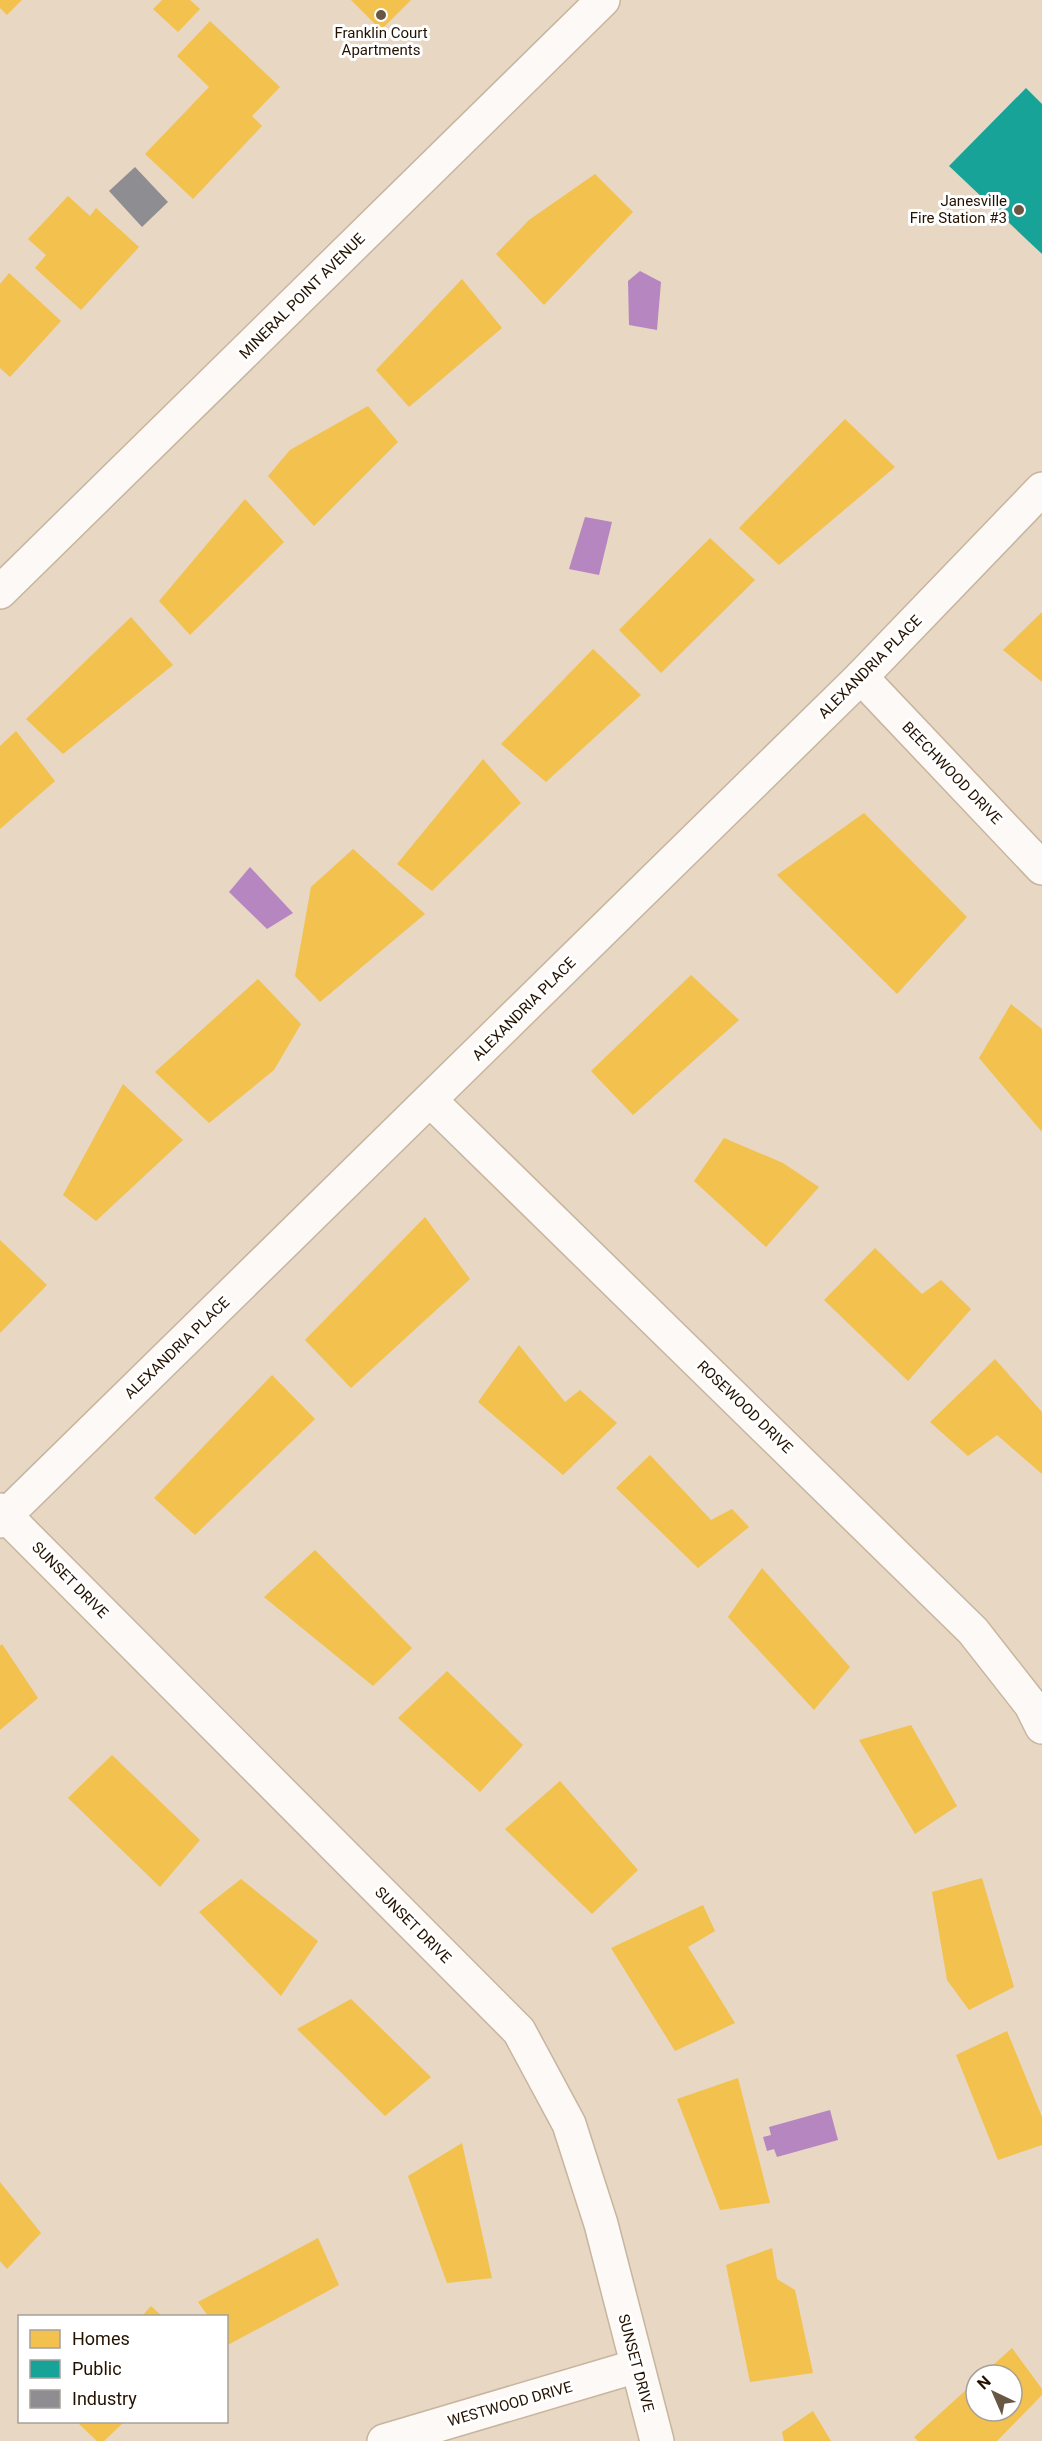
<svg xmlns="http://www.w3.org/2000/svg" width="1042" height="2441" font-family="Roboto,sans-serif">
<rect width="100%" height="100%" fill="#e8d7c2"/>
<g fill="#b586c0">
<path d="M640,271L661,282L657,330L629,325L628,281Z"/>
<path d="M585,517L612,522L599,575L569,569Z"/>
<path d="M250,867L293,913L267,929L229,892Z"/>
<path d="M830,2110L838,2140L777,2157L774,2149L767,2151L763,2137L771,2135L769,2127Z"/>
</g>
<g fill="#f2c14e">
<path d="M0,0H22L7,15L0,8Z"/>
<path d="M162,0H190L200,9L178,32L153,9Z"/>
<path d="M351,0H411L381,30Z"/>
<path d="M210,21L280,87L252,116L262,126L193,199L145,154L209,87L177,56Z"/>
<path d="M595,174L633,212L544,305L496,254L529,220Z"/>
<path d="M68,196L90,216L96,208L139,247L81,310L35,268L46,255L28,239Z"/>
<path d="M9,273L61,321L10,377L0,368V284Z"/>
<path d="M462,279L502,328L409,407L376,370Z"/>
<path d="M368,406L398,442L314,526L268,476L290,450Z"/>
<path d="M845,419L895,467L779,565L739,528Z"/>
<path d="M245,499L284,542L190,635L159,601Z"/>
<path d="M710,538L755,580L661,673L619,630Z"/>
<path d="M1042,612V682L1003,650Z"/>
<path d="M131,617L173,665L63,754L26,719Z"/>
<path d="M593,649L641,695L546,782L501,744Z"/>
<path d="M16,731L55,781L0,829V746Z"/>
<path d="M483,759L521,803L432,891L397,864Z"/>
<path d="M864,813L967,917L897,994L777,875Z"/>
<path d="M353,849L425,914L320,1002L295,976L311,887Z"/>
<path d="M691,975L739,1020L633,1115L591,1071Z"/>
<path d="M258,979L301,1024L274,1070L209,1123L155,1072Z"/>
<path d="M1011,1004L1042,1029V1132L979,1058Z"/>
<path d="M123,1084L183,1140L96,1221L63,1195Z"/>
<path d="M724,1138L783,1163L819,1187L766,1247L694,1181Z"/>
<path d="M425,1217L470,1279L351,1388L305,1340Z"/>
<path d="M0,1240L47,1285L0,1333Z"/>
<path d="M875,1248L922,1294L941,1280L971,1309L908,1381L824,1300Z"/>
<path d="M519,1345L565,1402L580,1390L617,1423L563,1475L478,1402Z"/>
<path d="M995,1359L1042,1412V1474L997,1435L968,1456L930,1422Z"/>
<path d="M272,1375L315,1419L195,1535L154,1498Z"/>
<path d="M650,1455L711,1520L732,1509L749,1527L698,1568L616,1488Z"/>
<path d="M315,1550L412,1648L373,1686L264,1597Z"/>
<path d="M762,1568L850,1667L814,1710L728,1617Z"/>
<path d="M2,1644L38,1698L0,1730V1646Z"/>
<path d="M447,1671L523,1745L480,1792L398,1718Z"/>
<path d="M911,1725L957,1806L915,1834L859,1740Z"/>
<path d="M112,1755L200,1840L160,1887L68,1798Z"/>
<path d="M560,1781L638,1870L592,1914L505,1829Z"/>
<path d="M982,1878L1014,1987L969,2010L947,1980L932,1892Z"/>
<path d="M241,1879L318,1941L281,1996L199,1912Z"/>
<path d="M703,1905L715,1931L688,1947L735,2023L675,2051L611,1948Z"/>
<path d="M351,1999L431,2077L385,2116L297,2029Z"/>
<path d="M1007,2031L1042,2117V2145L998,2160L956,2055Z"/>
<path d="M738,2078L770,2203L720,2210L677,2099Z"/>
<path d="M462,2143L492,2278L447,2283L408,2176Z"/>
<path d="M0,2182L41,2233L7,2269L0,2261Z"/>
<path d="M318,2238L339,2285L226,2346V2316H208L198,2302Z"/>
<path d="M772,2248L777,2279L795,2290L813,2373L750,2382L726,2265Z"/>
<path d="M151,2306L162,2316H142Z"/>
<path d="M1012,2348L1042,2389V2395L997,2441H918L914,2437L976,2381V2411H1012V2375H982Z"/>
<path d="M813,2411L831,2441H784L782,2432Z"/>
<path d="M77,2422H124L104,2441H97Z"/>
</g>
<path fill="#17a398" d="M1026,88L1042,104V254L949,166Z"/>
<path fill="#8d8d92" d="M135,167L168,202L142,227L109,191Z"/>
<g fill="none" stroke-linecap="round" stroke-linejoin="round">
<defs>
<g id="minor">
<path d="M861,677L1042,868"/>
<path d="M431,1101L973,1631L1031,1705L1042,1727"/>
<path d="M0,1510L519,2031L569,2124L601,2224L657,2441"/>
<path d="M0,1521L861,677L1042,489"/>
<path d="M384,2441L637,2366"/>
</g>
<path id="tertiary" d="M0,592L603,0"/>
</defs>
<use href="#minor" stroke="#c6b59f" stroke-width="36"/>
<use href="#tertiary" stroke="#c6b59f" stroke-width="36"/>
<use href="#minor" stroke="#fcf9f6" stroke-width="33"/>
<use href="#tertiary" stroke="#fcf9f6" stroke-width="33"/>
</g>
<g fill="#695744" stroke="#fff" stroke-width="2">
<circle cx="381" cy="15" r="6"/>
<circle cx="1019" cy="210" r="6"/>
</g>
<g text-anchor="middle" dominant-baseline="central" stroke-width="6" stroke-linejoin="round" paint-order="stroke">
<g font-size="15" fill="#241200" stroke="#fff">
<text x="381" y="33">Franklin Court<tspan x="381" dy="17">Apartments</tspan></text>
<text x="1007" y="201" text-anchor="end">Janesville<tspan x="1007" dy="17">Fire Station #3</tspan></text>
</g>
<g font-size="15" fill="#241200" stroke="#fff">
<text transform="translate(302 296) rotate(-45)">MINERAL POINT AVENUE</text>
<text transform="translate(870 667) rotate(-45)">ALEXANDRIA PLACE</text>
<text transform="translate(952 773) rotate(46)">BEECHWOOD DRIVE</text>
<text transform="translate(524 1009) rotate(-45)">ALEXANDRIA PLACE</text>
<text transform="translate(177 1348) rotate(-44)">ALEXANDRIA PLACE</text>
<text transform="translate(745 1407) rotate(44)">ROSEWOOD DRIVE</text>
<text transform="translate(70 1580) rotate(45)">SUNSET DRIVE</text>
<text transform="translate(413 1925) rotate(45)">SUNSET DRIVE</text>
<text transform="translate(636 2363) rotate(75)">SUNSET DRIVE</text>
<text transform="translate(510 2404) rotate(-16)">WESTWOOD DRIVE</text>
</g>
</g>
<rect x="18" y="2315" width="210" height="108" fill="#ffffff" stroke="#a7a099" stroke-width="1.5"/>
<rect x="30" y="2330" width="30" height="18" fill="#f2c14e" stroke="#a7a099" stroke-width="1.5"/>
<text x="72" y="2345" font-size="18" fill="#241200">Homes</text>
<rect x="30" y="2360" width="30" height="18" fill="#17a398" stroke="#a7a099" stroke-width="1.5"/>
<text x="72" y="2375" font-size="18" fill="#241200">Public</text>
<rect x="30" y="2390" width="30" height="18" fill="#8d8d92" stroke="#a7a099" stroke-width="1.5"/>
<text x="72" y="2405" font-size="18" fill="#241200">Industry</text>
<g transform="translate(994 2393) rotate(316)"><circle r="28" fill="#ffffff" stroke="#a7a099" stroke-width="1.5"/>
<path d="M0-4.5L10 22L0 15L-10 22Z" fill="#695744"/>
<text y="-9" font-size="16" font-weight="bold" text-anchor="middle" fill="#241200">N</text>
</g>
</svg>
